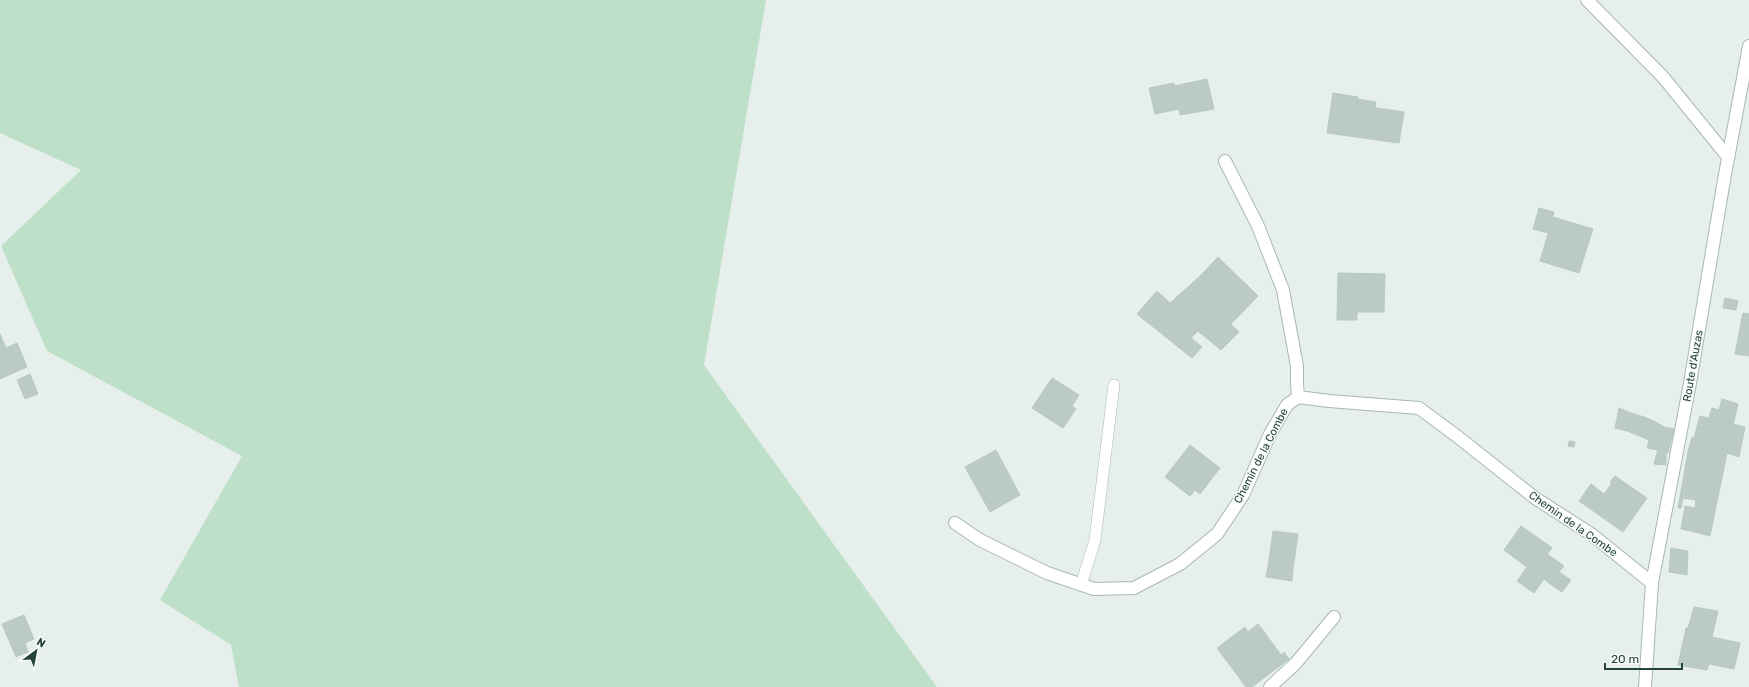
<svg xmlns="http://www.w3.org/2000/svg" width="1749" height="687" font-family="Rubik,sans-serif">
<rect width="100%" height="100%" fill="#e6efeb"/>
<path fill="#bfe0c8" d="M0,0H766L704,365L937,687H239L231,645L160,600L242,456L47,351L1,246L81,170L0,133Z"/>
<g fill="#bbcac4" stroke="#b8c9c2">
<path d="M1207,79L1214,109L1180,115L1179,109L1155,114L1149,88L1174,83V86Z"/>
<path d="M1333,93L1358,97L1357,105L1404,112L1399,143L1327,133Z"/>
<path d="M1357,99L1376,102L1375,107L1357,105Z"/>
<path d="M1539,208L1554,212L1548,233L1533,229Z"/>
<path d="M1553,217L1593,229L1579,273L1540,261Z"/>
<path d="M1218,257L1258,296L1231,324L1206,301L1216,290L1201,275Z"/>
<path d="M1338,273L1385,274L1384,312H1357V320H1337Z"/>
<path d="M1201,275L1216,290L1206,301L1189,286Z"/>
<path d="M1189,286L1239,332L1221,350L1198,331L1191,338L1202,347L1192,358L1137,314L1157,291L1170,303Z"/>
<path d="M1725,298L1738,301L1736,310L1723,308Z"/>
<path d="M1743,313L1749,314V356L1735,354Z"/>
<path d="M0,334L6,348L17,343L27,367L0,379Z"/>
<path d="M30,374L38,394L25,399L17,380Z"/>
<path d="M1052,378L1079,395L1072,406L1076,409L1063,428L1032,408Z"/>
<path d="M1722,399L1738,404L1731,434L1697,427L1700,416L1709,418L1712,408L1719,410Z"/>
<path d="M1619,408L1631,413L1627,431L1615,428Z"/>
<path d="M1631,413L1644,417L1639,436L1627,431Z"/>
<path d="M1644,417L1654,421L1649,440L1639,436Z"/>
<path d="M1654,421L1664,427L1658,450L1647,448Z"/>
<path d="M1733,424L1745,427L1739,457L1727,453Z"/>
<path d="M1664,427L1674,429L1668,453L1666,452V465L1654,464Z"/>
<path d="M1697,427L1731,434L1710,536L1691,531L1696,500L1683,498L1681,508H1678L1688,452L1692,437L1694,438Z"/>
<path d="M1569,441L1575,442L1574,447L1568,446Z"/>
<path d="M1190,445L1220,468L1200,494L1195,490L1190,496L1165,477Z"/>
<path d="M996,450L1020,495L990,512L965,467Z"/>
<path d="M1615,476L1631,487L1626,493L1610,482Z"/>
<path d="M1612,483L1626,493L1631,487L1647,498L1623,532L1579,501L1591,484L1604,494Z"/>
<path d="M1685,506L1695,508L1691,531L1681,529Z"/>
<path d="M1521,526L1544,542L1540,549L1564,566L1559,572L1571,580L1562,592L1550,584L1554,578L1548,573L1534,593L1517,581L1527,567L1504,550Z"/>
<path d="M1273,531L1298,534L1293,569L1268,566Z"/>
<path d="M1544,542L1552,548L1547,554L1540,549Z"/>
<path d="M1671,548L1688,551L1687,575L1669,572Z"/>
<path d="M1268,566L1293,569L1292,581L1266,577Z"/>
<path d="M1548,573L1554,578L1550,584L1544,579Z"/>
<path d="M1694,607L1718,611L1712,637L1740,643L1734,669L1709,664L1707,670L1678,665L1686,628H1688Z"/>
<path d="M24,615L34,639L25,643L28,652L16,657L2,624Z"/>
<path d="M1258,624L1262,629L1251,637L1248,632Z"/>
<path d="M1245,627L1251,637L1262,629L1281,655L1284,652L1289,659L1252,687H1246L1217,648Z"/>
</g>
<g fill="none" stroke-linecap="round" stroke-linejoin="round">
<defs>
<path id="lane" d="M1081,585L1095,540L1114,385"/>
<g id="street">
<path d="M1587,0L1663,77L1728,157"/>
<path d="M1225,161L1258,226L1283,290L1297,366V384L1298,397"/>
<path d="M955,523L980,540L1047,573L1094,589L1134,588L1180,564L1217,534L1243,495L1270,434L1287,405L1298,397L1329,401L1419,408L1458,437L1535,498L1591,534L1652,583"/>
<path d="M1270,687L1296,663L1334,617"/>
<path d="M1645,687L1652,583L1690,383L1724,180L1749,46"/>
</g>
</defs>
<use href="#lane" stroke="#a8b8b2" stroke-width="12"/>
<use href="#street" stroke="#a8b8b2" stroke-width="14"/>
<use href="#lane" stroke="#fff" stroke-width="11"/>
<use href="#street" stroke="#fff" stroke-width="12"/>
</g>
<g text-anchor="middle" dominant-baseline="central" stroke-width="3" stroke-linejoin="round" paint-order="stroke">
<g font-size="11" fill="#24423a" stroke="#f7fbf9">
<text transform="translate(1693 366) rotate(-80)">Route d'Auzas</text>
<text transform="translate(1261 456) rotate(-63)">Chemin de la Combe</text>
<text transform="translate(1573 524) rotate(35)">Chemin de la Combe</text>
</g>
</g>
<g transform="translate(36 651) rotate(32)" stroke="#f7fbf9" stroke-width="3" paint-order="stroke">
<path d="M0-3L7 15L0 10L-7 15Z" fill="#24423a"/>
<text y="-6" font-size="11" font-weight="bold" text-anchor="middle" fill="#24423a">N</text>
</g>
<path d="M1605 663v6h77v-6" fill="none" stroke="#24423a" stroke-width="2"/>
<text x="1611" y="663" font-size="12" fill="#24423a" stroke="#f7fbf9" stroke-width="3" paint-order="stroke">20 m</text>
</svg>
